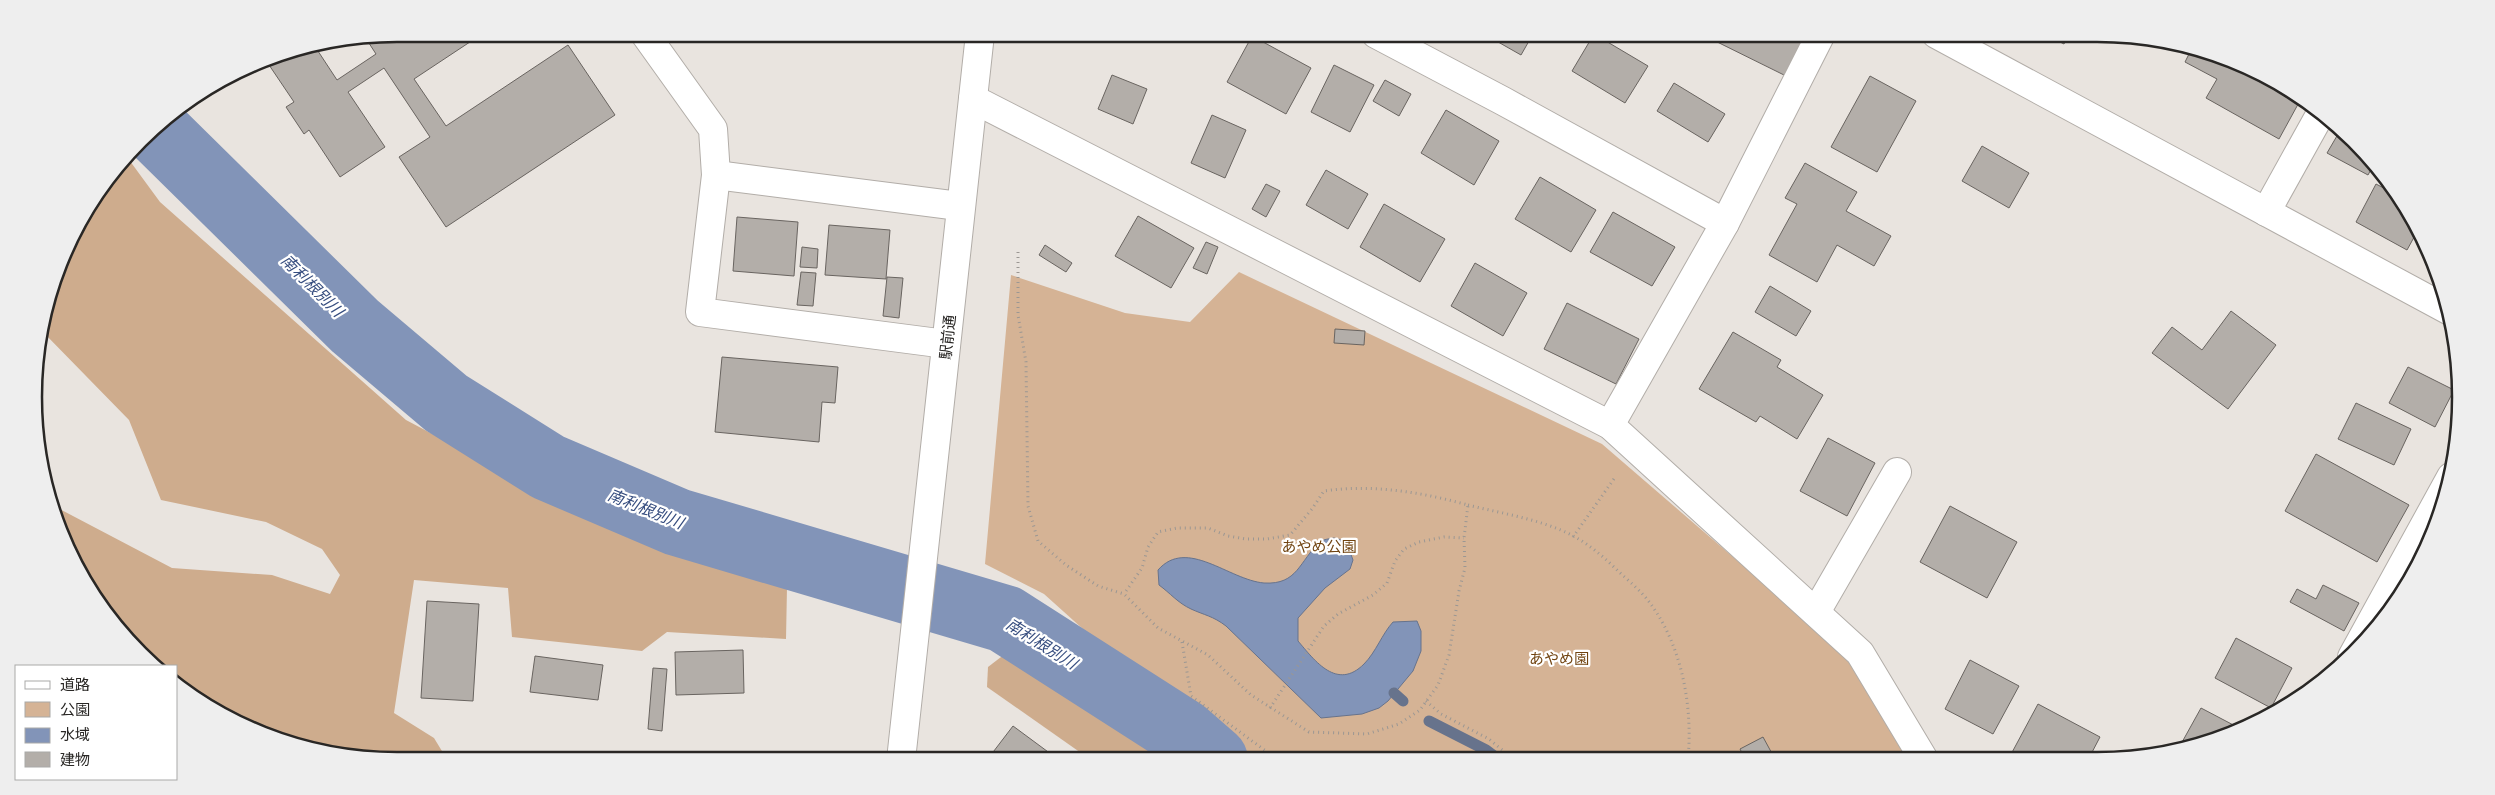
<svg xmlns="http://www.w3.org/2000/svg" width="2495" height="795" font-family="'Exo 2','Noto Sans JP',sans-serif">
<rect width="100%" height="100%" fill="#e9e4df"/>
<path fill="#d5b395" d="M1239,272L1602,444L1849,657L1908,759L1243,760L1113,656L1044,594L985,564L1011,275L1125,313L1190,322Z"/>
<g fill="#ceac8d">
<path d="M127,157L160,202L406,420L627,537L787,587L786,639L667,632L642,651L512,637L508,588L414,580L394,713L434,738L448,761C408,761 367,762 327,754C275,745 217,717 176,684V666H154L141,655L95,600L52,505L172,568L272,575L330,594L340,575L322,549L266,522L161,500L129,420L43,332L71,236L109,176Z"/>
<path d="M1022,641L1158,705L1229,760H1091L987,687L988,667Z"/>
</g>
<path fill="#8294b8" stroke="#67738c" d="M1334,538L1346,541L1353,560L1350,569L1325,588L1298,618V641C1315,661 1337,691 1364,664C1376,652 1382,634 1393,622L1417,621L1421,631V651L1413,671L1388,701L1379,708L1362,714L1321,718L1226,626C1213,616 1204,615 1191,609C1178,603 1170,593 1159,585L1158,570C1187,537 1229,580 1264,583C1298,585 1299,561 1320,542C1323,539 1330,539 1334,538Z"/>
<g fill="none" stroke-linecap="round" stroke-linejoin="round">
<g stroke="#67738c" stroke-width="11">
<path d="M1394,693L1403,701"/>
<path d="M1429,721L1486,750L1498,759"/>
</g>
<path stroke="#8294b8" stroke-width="68" d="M154,128L355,326L446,403L548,467L677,522L1005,619L1183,733L1214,760"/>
</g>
<g fill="#b3aea9" stroke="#696460">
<path d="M398,34H482L414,79L446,126L568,45L615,115L446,227L399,157L430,137L384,68L348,92L385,147L340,177L309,130L304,134L286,107L294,102L265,59L314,45L337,80L376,54L365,37Z"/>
<path d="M1484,34H1533L1521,55Z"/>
<path d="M1594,34L1648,66L1625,103L1572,71Z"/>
<path d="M1701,34H1797L1805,38L1786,76Z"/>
<path d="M2044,34H2069L2064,44Z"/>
<path d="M1252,36L1311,68L1286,114L1227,82Z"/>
<path d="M2192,48L2237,62L2302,97L2279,139L2206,98L2217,79L2185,62Z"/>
<path d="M1334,65L1374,85L1350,132L1311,112Z"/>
<path d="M1112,75L1147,89L1133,124L1098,109Z"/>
<path d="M1870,76L1916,101L1877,172L1831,147Z"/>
<path d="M1385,80L1411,94L1399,116L1373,101Z"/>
<path d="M225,82L213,94L210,92Z"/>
<path d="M1674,83L1725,114L1708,142L1657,111Z"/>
<path d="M1446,110L1499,141L1474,185L1421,153Z"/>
<path d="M1212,115L1246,130L1225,178L1191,163Z"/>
<path d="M2341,129L2355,140L2374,164L2368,175L2327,153Z"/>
<path d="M1982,146L2029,173L2009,208L1962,181Z"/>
<path d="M1805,163L1857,192L1846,211L1891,236L1874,266L1837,245L1817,282L1769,255L1797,204L1785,198Z"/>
<path d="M1326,170L1368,194L1348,229L1306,205Z"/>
<path d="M1540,177L1596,210L1571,252L1515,219Z"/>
<path d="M1266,184L1280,191L1266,217L1252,209Z"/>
<path d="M2376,184L2401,197L2418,230L2407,250L2356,222Z"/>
<path d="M1384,204L1445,239L1420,282L1360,247Z"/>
<path d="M1613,212L1675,247L1652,286L1590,252Z"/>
<path d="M1138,216L1194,248L1171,288L1115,256Z"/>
<path d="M737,217L798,222L794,276L733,271Z"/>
<path d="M829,225L890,230L886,279L825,275Z"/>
<path d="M1206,242L1218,247L1207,274L1193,268Z"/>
<path d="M1045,245L1072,263L1066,272L1039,255Z"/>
<path d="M802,247L818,249L817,268L800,267Z"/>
<path d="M1475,263L1527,293L1503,336L1451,306Z"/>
<path d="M801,272L816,273L813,306L797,305Z"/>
<path d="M887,277L903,278L899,318L883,316Z"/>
<path d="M1770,286L1811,311L1796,336L1755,312Z"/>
<path d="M1567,303L1639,339L1616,384L1544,349Z"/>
<path d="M2231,311L2276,345L2228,409L2152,353L2172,327L2202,350Z"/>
<path d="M1335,329L1365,331L1364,345L1334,343Z"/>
<path d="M1733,332L1781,360L1777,367L1823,395L1797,439L1760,416L1756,422L1699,389Z"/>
<path d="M722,357L838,367L835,403L822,402L819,442L715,432Z"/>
<path d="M2408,367L2454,390L2435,427L2389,403Z"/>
<path d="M2356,403L2411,429L2394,465L2338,439Z"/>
<path d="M1828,438L1875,463L1847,516L1800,491Z"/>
<path d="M2316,454L2409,505L2377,562L2285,511Z"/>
<path d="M1950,506L2017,542L1987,598L1920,562Z"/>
<path d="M2323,585L2359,603L2344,631L2290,602L2297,589L2316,599Z"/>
<path d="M427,601L479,604L473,701L421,698Z"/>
<path d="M2236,638L2292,668L2271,708L2215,678Z"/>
<path d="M743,650L744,693L676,695L675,652Z"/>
<path d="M535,656L603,665L598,700L530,692Z"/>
<path d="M1970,660L2019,686L1993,734L1945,709Z"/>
<path d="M653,668L667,669L662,731L648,729Z"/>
<path d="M2038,704L2100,737L2089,758H2009Z"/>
<path d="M2201,708L2241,729L2185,746L2181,744Z"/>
<path d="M1013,726L1059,760H987Z"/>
<path d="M1763,737L1775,759H1745L1740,749Z"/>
</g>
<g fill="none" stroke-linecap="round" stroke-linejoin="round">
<defs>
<g id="minor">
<path d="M645,34L713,129L716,175L700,312L946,344"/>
<path d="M1376,34L1503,101L1725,223"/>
<path d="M1936,34L2450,311"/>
<path d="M973,99L1610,425L1860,653L1923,758"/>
<path d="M716,175L959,206"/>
<path d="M2266,212L2321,113"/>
<path d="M1610,425L1725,223L1821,34"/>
<path d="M1816,612L1897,472"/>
<path d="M2352,657L2451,477"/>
<path d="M901,760L980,34"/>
</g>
</defs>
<use href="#minor" stroke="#b2ada8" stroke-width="30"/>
<g stroke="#9b9793" stroke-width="3" stroke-dasharray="1 4" stroke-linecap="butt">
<path d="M1018,252V315L1026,362L1028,506L1038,541L1066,565L1098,586L1124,594L1158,628L1208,655L1251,695L1309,732L1367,734L1399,724L1420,710L1438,685L1449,655L1459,591L1465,568L1464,538L1468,505C1421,492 1372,484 1324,491L1312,509L1290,535L1267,539H1246L1228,536L1208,528H1177L1158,532L1148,547L1142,568L1124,594"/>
<path d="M1468,505C1500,513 1533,518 1563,531C1584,540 1602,555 1618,571C1629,581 1642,592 1650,603C1682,646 1693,707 1688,759"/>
<path d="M1573,537L1616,476"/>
<path d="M1182,642L1191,696L1278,760"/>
<path d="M1426,701L1441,714L1489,739L1513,759"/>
<path d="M1270,708L1324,626L1338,614L1373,595L1387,583L1395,561L1404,549L1419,542L1444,537L1464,538"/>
</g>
<use href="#minor" stroke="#fff" stroke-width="28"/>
</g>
<g text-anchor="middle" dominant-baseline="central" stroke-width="4.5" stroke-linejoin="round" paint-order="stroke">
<g font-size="15" fill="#292725" stroke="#fff">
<text transform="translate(947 337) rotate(-84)">駅前通</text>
</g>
<g font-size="15" fill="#714411" stroke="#fff">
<text x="1319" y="546">あやめ公園</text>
<text x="1559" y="658">あやめ園</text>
</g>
<g font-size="16" font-style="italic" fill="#364d7f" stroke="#fff">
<text transform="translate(313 285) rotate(45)">南利根別川</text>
<text transform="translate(646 508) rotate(22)">南利根別川</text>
<text transform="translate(1042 643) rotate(32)">南利根別川</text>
</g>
</g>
<path d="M0 0H2495V795H0ZM397 42H2097A355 355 0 0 1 2452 397V397A355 355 0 0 1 2097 752H397A355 355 0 0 1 42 397V397A355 355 0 0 1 397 42Z" fill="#eee" fill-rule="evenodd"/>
<path fill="none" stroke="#292725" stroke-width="2.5" d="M397 42H2097A355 355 0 0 1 2452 397V397A355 355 0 0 1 2097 752H397A355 355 0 0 1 42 397V397A355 355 0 0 1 397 42Z"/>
<rect x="15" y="665" width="162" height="115" fill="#ffffff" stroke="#a9a9a8"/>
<rect x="25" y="681" width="25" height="8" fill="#ffffff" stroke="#a9a9a8"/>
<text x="60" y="690" font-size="15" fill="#292725">道路</text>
<rect x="25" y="702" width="25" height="15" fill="#d5b395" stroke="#a9a9a8"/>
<text x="60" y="715" font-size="15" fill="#292725">公園</text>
<rect x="25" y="728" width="25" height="15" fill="#8294b8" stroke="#a9a9a8"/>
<text x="60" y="740" font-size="15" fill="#292725">水域</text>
<rect x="25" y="752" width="25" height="15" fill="#b3aea9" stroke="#a9a9a8"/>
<text x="60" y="765" font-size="15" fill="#292725">建物</text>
</svg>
